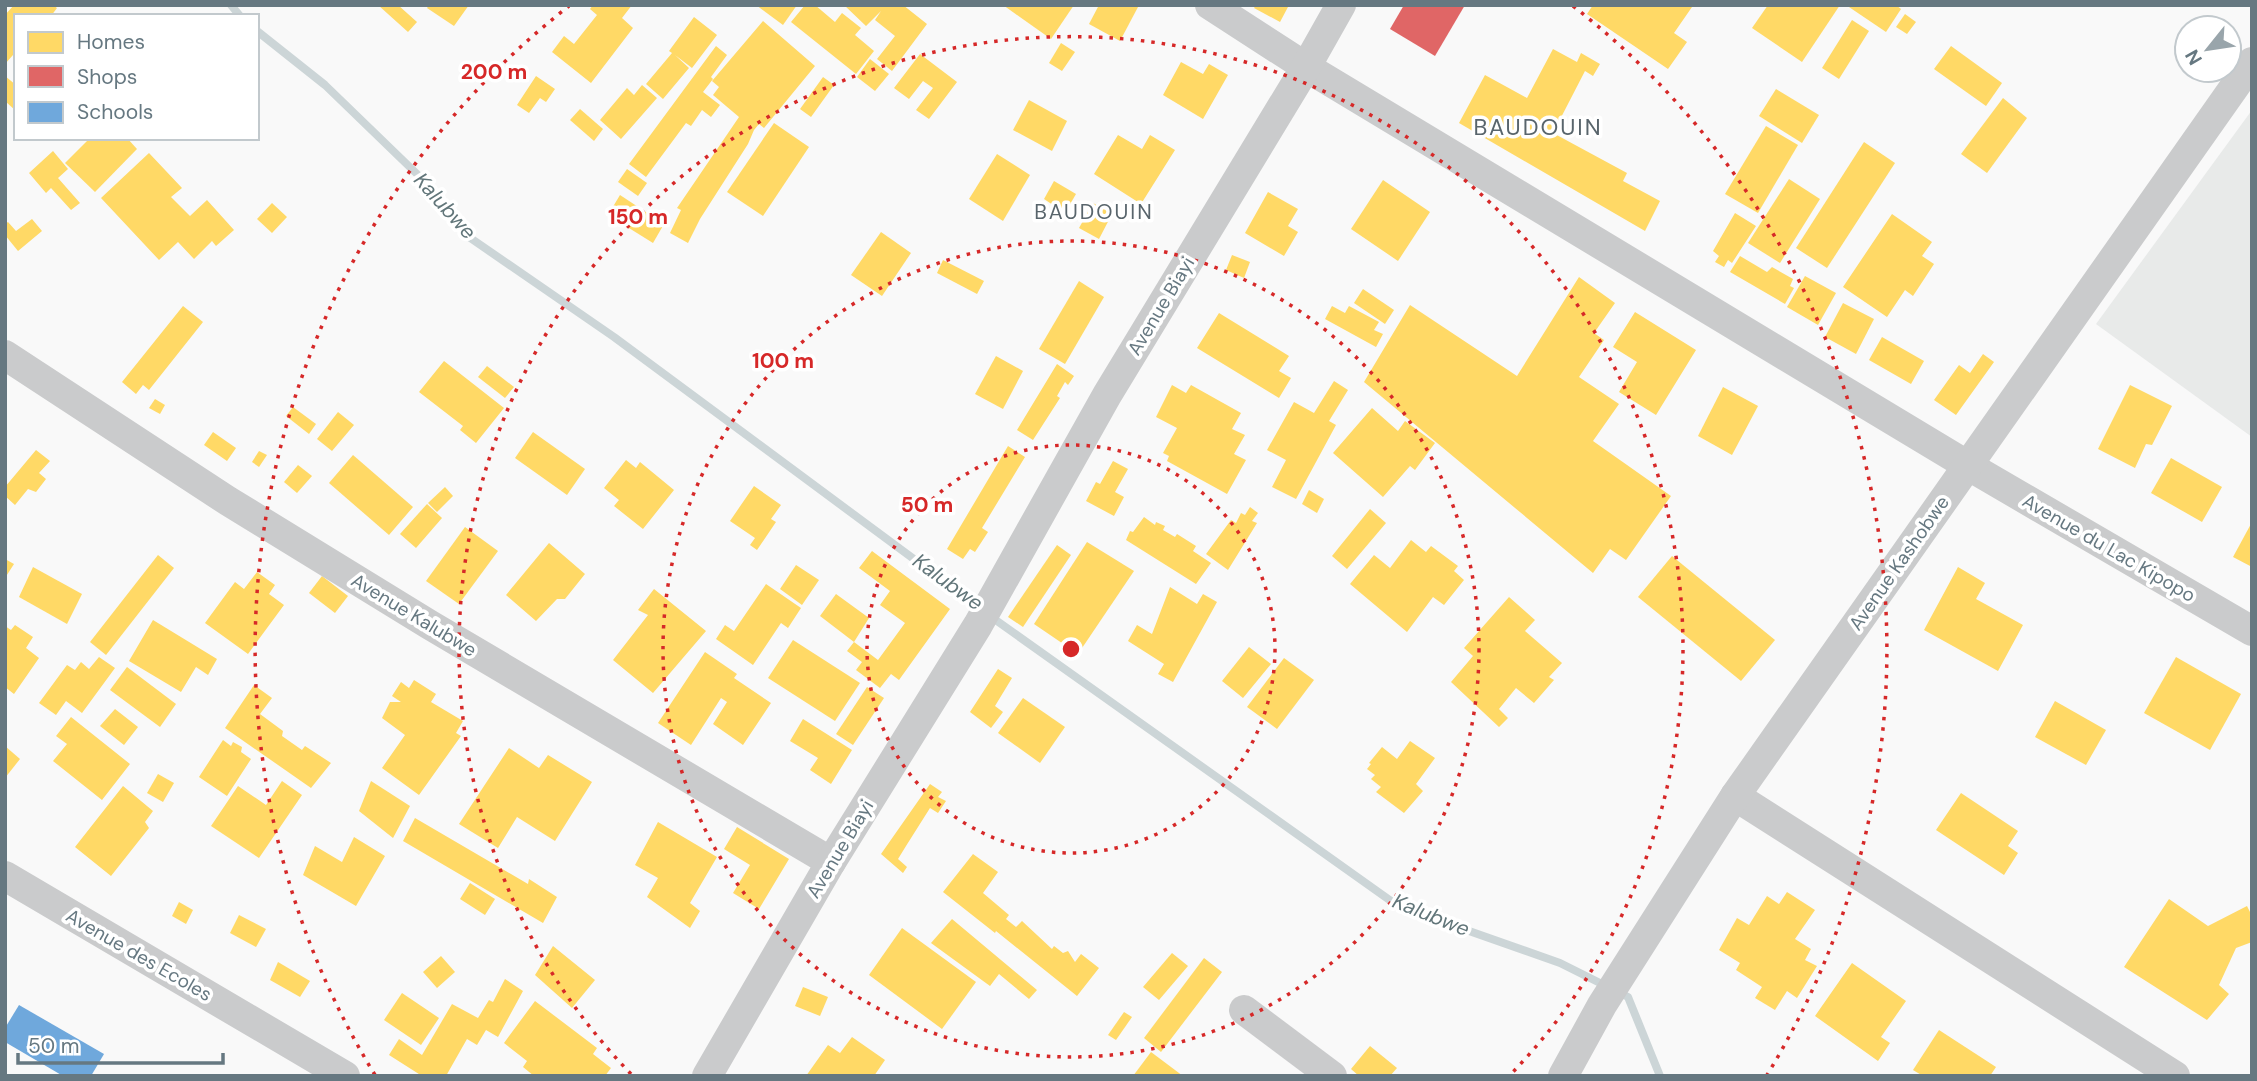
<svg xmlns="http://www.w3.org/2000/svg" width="2257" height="1081" font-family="'DM Sans',sans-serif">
<rect width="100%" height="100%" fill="#f9f9f9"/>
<path fill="#e8eae9" d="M2252,110V437L2096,324Z"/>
<g fill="#ffd966">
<path d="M14,5H53L57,8L51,16H16V57L13,55L5,64V15Z"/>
<path d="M378,5H398L417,22L408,32Z"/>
<path d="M429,5H469L454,26L427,8Z"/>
<path d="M593,5H632L622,18L633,28L591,83L552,52L564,36L574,44L597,15L590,9Z"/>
<path d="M756,5H797L783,25Z"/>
<path d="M805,5H815L835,22L842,13L861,28L855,35L874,51L856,74L791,22Z"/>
<path d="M844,5H903L927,24L892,71L877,59L895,36L875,20L881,11L866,26Z"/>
<path d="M1003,5H1074L1051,39Z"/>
<path d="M1099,5L1138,7L1120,41L1089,24Z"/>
<path d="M1256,5H1285L1288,7L1280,22L1254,8Z"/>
<path d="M1593,5H1690L1692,7L1674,33L1687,42L1668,69L1587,14Z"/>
<path d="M1768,5H1840L1802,62L1752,28Z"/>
<path d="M1846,5H1896L1901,9L1886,32Z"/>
<path d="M1905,14L1916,22L1907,34L1896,27Z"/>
<path d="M694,17L717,35L692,68L675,55L689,68L663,99L646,84L672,53L669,51Z"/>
<path d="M1852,20L1869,31L1839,79L1822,68Z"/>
<path d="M763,21L815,66L764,128L759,124L754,130L748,144L700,219L688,243L670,233L681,210L677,208L739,117L713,95L719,87L712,81Z"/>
<path d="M1061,43L1075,52L1062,71L1049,63Z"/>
<path d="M716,46L727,55L711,77L713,79L703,92L720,105L711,117L702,110L691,126L686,123L646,177L629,164Z"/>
<path d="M1951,46L2002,83L1986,106L1934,69Z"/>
<path d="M1553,49L1577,62L1581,53L1600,64L1593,76L1585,71L1553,133L1627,173L1623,181L1660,201L1645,231L1459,123L1485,75L1527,98Z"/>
<path d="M920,54L957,82L929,119L916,110L933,88L923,81L909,99L894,88Z"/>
<path d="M870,59L889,74L875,91L857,77Z"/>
<path d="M1181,62L1203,74L1209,64L1228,75L1203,119L1163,95Z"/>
<path d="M5,76L16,85V111L5,101Z"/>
<path d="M536,76L555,89L546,102L540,98L529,113L517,105Z"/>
<path d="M823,77L834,85L811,117L800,109Z"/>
<path d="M642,85L657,98L621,139L600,120L627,88L634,95Z"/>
<path d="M1776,89L1819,115L1802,143L1759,116Z"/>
<path d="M2003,98L2027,118L1987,173L1961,154Z"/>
<path d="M1029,100L1067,121L1052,151L1013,130Z"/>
<path d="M580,109L603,129L594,141L570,120Z"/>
<path d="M774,123L809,147L763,216L727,192Z"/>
<path d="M1766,126L1798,145L1758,213L1725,194Z"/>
<path d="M1118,135L1142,149L1150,135L1175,150L1141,204L1094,174Z"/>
<path d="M90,138H127L137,149L95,192L65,163Z"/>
<path d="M1864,142L1895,163L1827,268L1796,248Z"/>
<path d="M53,151L68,169L58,178L80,203L71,210L51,188L46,193L29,173Z"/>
<path d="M149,153L182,188L171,197L190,216L207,200L234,230L216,246L212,241L194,259L178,242L159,260L101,198Z"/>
<path d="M997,154L1030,175L1003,221L969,199Z"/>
<path d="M627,169L647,183L638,196L618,182Z"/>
<path d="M1789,179L1820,199L1780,263L1748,243Z"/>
<path d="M1383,180L1430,212L1398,261L1351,229Z"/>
<path d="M1054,181L1076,194L1065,213L1044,199Z"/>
<path d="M1268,192L1298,209L1288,226L1298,232L1284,256L1245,233Z"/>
<path d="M620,195L664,224L653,243L608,215Z"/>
<path d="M272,203L287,217L272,233L257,219Z"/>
<path d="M1093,203L1112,214L1099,239L1079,228Z"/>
<path d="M1735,213L1756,226L1732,263L1728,260L1724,267L1715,262L1719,256L1713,251Z"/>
<path d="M1892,214L1932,242L1922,256L1934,264L1913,296L1905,290L1887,317L1843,287Z"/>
<path d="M32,219L42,231L18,251L5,235V224L8,222L16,231Z"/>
<path d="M881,232L911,253L882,296L851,275Z"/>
<path d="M1232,255L1250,262L1244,278L1226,270Z"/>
<path d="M1740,256L1767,272L1772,267L1793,279L1790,286L1794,288L1785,304L1730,272Z"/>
<path d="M943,260L984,281L977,294L937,273Z"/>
<path d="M1805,276L1836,293L1818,325L1787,307Z"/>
<path d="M1579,277L1615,303L1594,333L1604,340L1579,377L1619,404L1593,441L1671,496L1626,560L1610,549L1593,573L1364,382L1410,305L1517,376Z"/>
<path d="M1079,281L1104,297L1065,364L1039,349Z"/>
<path d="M1363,289L1394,310L1385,324L1354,303Z"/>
<path d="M1843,303L1874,319L1856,354L1825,337Z"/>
<path d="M183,306L203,322L149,390L143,385L136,394L122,382Z"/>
<path d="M1332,306L1345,313L1349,306L1379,322L1374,330L1383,334L1376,347L1325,319Z"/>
<path d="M1635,312L1696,350L1656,415L1619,392L1637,362L1613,347Z"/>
<path d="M1219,313L1289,356L1279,371L1291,378L1279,398L1197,348Z"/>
<path d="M1882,337L1924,361L1911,384L1869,360Z"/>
<path d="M1983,354L1994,362L1956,415L1934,400L1959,365L1970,373Z"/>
<path d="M996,356L1023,371L1003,409L975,394Z"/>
<path d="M444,361L504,408L476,443L460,430L463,426L419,392Z"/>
<path d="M1057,364L1074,376L1068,385L1065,382L1057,396L1060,398L1033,440L1017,430Z"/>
<path d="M487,366L514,387L505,398L478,377Z"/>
<path d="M1334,381L1348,390L1329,421L1336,425L1296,499L1272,487L1286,460L1267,450L1294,402L1314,413Z"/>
<path d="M1172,385L1186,393L1191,385L1241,413L1232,429L1245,435L1234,454L1246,460L1227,494L1167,461L1169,456L1163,453L1177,428L1156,417Z"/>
<path d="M2130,385L2172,406L2152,445L2146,444L2135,468L2098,449Z"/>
<path d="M1723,387L1758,406L1732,455L1698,436Z"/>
<path d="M155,399L165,405L160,414L149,408Z"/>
<path d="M293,407L316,424L309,434L286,416Z"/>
<path d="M1372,408L1398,431L1405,421L1435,443L1415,470L1410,466L1383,497L1333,453Z"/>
<path d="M338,412L354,425L332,451L317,439Z"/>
<path d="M213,432L236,448L227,461L204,445Z"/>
<path d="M533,432L585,469L567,495L515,458Z"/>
<path d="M1008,446L1025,457L982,528L988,532L975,552L970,549L963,559L947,549Z"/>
<path d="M36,450L50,461L39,473L46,479L36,492L28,489L15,505L5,496V487Z"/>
<path d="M259,451L267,455L259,467L252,462Z"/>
<path d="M353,455L413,507L389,535L329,483Z"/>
<path d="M2171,458L2222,487L2202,522L2151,493Z"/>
<path d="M626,460L636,468L640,462L674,490L643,529L614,506L619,500L604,488Z"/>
<path d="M1113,461L1128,469L1115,492L1124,497L1114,516L1086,501L1096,482L1100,484Z"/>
<path d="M298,465L312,476L297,493L284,482Z"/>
<path d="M754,486L781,505L771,519L776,522L757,550L750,545L755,538L730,521Z"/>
<path d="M445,487L453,496L437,512L428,503Z"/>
<path d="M1309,490L1324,499L1317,513L1302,504Z"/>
<path d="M427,504L442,518L416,548L400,534Z"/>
<path d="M1250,507L1258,513L1252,521L1257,523L1228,570L1206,554L1231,520L1236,523L1241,513L1245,515Z"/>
<path d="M1370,509L1386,523L1347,569L1332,556Z"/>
<path d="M1144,517L1155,525L1156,522L1165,526L1163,530L1175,537L1177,534L1196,546L1193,551L1211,563L1196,584L1126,540L1130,531L1133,532Z"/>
<path d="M2252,522V567L2233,557Z"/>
<path d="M465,527L498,551L459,604L426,581Z"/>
<path d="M1411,540L1426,552L1431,546L1458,566L1454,571L1464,580L1444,605L1433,597L1407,632L1350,584L1374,555L1390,568Z"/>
<path d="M1087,542L1134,571L1078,654L1034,624Z"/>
<path d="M549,543L585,574L565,599H557L536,621L506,595Z"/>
<path d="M1057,545L1071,555L1023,627L1008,617Z"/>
<path d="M872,551L950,609L899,680L891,674L880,688L856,670L862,662L847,651L854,642L878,660L905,623L880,605L890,591L859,568Z"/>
<path d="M158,555L174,568L106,655L90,642Z"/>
<path d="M1672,556L1775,640L1741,681L1638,597Z"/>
<path d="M5,559L14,564L5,578Z"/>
<path d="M796,565L819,580L802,605L780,589Z"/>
<path d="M33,567L82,594L67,624L19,597Z"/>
<path d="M1958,567L1985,583L1976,599L2023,625L1998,671L1924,630Z"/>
<path d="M257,572L275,585L269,594L284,605L248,654L205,623L235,582L244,589Z"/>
<path d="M322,576L348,596L335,613L309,593Z"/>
<path d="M766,584L801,608L788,628L781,623L753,665L716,639L725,625L734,631Z"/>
<path d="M1170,587L1197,604L1203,594L1217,602L1173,682L1158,674L1164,664L1128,641L1137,625L1152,634Z"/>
<path d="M654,589L706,631L653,693L613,660L648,615L638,610Z"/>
<path d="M836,594L869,618L854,642L820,616Z"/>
<path d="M1509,597L1535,620L1525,631L1562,663L1549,677L1554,680L1534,703L1516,688L1499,709L1508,718L1499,727L1451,682L1473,656L1464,648Z"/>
<path d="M153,620L217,659L208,675L196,667L181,692L129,661Z"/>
<path d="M15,625L33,637L26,648L39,658L14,694L5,687V626L11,630Z"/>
<path d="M793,640L860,683L835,721L768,678Z"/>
<path d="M1249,647L1271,664L1243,698L1222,681Z"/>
<path d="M705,652L737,674L734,678L771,703L743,745L713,724L727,702L721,698L691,745L658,723Z"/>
<path d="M99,657L115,668L82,713L66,701L56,715L39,703L67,665L75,670L81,662L89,669Z"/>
<path d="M2176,657L2241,694L2210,750L2144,713Z"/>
<path d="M1284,658L1314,680L1277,729L1247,707Z"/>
<path d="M127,667L176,704L160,727L110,690Z"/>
<path d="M998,669L1012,678L995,706L1003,712L991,728L970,712Z"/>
<path d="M414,680L436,694L431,702L463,721L456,733L461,736L419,795L382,768L405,735L382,718L390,702H401L392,696L401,682L409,688Z"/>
<path d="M254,685L272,698L260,714L283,731L282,736L302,750L305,746L331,763L311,788L225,728Z"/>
<path d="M867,687L884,698L853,745L836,734Z"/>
<path d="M1023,698L1065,727L1040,763L998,733Z"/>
<path d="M2055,701L2106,730L2086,765L2035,737Z"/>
<path d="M115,709L138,727L124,745L100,726Z"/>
<path d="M71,717L130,764L102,800L53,761L67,744L56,736Z"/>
<path d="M803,719L852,750L831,784L810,770L818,758L790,741Z"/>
<path d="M223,740L231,746L233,742L242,747L241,752L251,759L227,796L199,777Z"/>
<path d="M1410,741L1435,758L1416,784L1423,791L1404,813L1376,792L1381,787L1371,779L1375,775L1367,769L1371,764L1369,763L1382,747L1397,759Z"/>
<path d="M5,746L20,759L5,778Z"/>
<path d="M509,748L539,768L548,755L592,782L555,841L517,817L498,848L459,824Z"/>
<path d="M158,774L174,783L163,802L147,793Z"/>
<path d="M282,781L302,795L259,858L211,826L238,786L266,805Z"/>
<path d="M371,781L410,806L393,838L359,811Z"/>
<path d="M930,784L942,792L938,797L946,801L938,813L930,808L906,846L898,859L907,867L903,873L881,854Z"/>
<path d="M123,786L153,811L145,822L149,828L111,876L75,847Z"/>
<path d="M1961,793L2018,831L2008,846L2018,853L2004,875L1936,830Z"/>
<path d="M415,818L528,884L529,879L557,897L543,923L403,841Z"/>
<path d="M658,822L717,857L690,903L700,911L690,928L647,897L658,878L635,865Z"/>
<path d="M737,827L789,859L759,909L733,893L750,865L724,849Z"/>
<path d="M354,837L385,856L356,906L303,875L315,846L342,862Z"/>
<path d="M973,854L998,872L983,893L1009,915L1006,919L1016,927L1022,921L1052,949L1054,946L1063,953L1068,951L1075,962L1081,954L1099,968L1077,996L996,931L995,933L943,892Z"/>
<path d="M470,883L495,899L485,915L460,899Z"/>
<path d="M1787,892L1815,910L1795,939L1811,949L1805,960L1817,966L1797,998L1787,991L1775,1010L1755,998L1762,987L1736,970L1740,963L1719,950L1737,918L1749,925L1767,896L1779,904Z"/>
<path d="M2169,899L2208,926L2247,906L2252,916V942L2236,948L2219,985L2229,994L2207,1020L2124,967Z"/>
<path d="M179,902L193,910L186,924L172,916Z"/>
<path d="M239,915L266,929L256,947L230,933Z"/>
<path d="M952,919L1037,990L1029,999L999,974L990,986L931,943Z"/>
<path d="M902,928L976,982L942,1029L869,975Z"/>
<path d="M553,946L595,980L572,1008L535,975Z"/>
<path d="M1172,953L1188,966L1159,1000L1143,987Z"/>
<path d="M441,956L455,972L437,988L423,972Z"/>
<path d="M1204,958L1222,972L1161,1052L1144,1038Z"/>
<path d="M278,962L310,981L300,997L270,980Z"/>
<path d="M1852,963L1906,1001L1881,1037L1890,1043L1878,1061L1815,1016Z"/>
<path d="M505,979L523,991L498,1037L486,1030L477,1045L467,1039L446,1076H422L389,1055L399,1039L422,1055L452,1004L478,1018L489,1000L493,1002Z"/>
<path d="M803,987L828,997L820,1016L795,1006Z"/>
<path d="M402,993L439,1018L421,1045L384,1020Z"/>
<path d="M535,1001L597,1048L593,1054L611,1068L605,1076H534L523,1067L527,1061L504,1043Z"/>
<path d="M1124,1012L1132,1017L1116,1040L1108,1035Z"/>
<path d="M1939,1030L1996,1067L1990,1076H1923L1913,1070Z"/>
<path d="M852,1037L885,1060L874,1076H806L828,1045L840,1053Z"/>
<path d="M1370,1046L1397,1068L1390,1076H1359L1351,1069Z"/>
<path d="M1151,1052L1183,1076H1133Z"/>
</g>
<path fill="#e06666" d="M1404,5H1465L1435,56L1390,29Z"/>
<path fill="#6fa8dc" d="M19,1005L104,1054L91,1076H63L5,1042V1028Z"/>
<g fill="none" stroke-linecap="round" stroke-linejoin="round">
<g stroke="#ccd5d7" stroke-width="8">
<path d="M231,5L240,16"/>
<path d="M257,31L325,85L417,174L466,235L614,337L980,608"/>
<path d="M990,616L1398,906L1560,963L1628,997L1660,1076"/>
</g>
<g stroke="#cacbcc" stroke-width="30">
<path d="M1210,5L1306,67L1967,465L2252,631"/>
<path d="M5,355L228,501L430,625L831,862"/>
<path d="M1735,796L2175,1076"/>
<path d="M5,876L345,1076"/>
<path d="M1244,1010L1332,1076"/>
<path d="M707,1076L831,862L978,625L1107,395L1306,67L1341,5"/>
<path d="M1563,1076L1602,1005L1735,796L2252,62"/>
</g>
</g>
<g fill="none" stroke="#d62828" stroke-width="3.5" stroke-dasharray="3.5 7">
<circle cx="1071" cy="649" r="204"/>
<circle cx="1071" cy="649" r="408"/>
<path d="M631 1074A612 612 0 1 1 1511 1074"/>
<path d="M375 1075A816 816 0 0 1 569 6M1573 6A816 816 0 0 1 1767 1075"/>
</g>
<g text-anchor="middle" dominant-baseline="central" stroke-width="7" stroke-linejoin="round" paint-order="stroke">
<g font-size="19" fill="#667881" stroke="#fff">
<text transform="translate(1161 306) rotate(-59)">Avenue Biayi</text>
<text transform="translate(2109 548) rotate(30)">Avenue du Lac Kipopo</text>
<text transform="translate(1899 563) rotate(-55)">Avenue Kashobwe</text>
<text transform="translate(414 615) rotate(31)">Avenue Kalubwe</text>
<text transform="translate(840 849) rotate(-59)">Avenue Biayi</text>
<text transform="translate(139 955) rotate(30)">Avenue des Ecoles</text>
</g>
<g font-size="21" font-style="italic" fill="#62767a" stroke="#fff">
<text transform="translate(445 206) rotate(48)">Kalubwe</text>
<text transform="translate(948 582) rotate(36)">Kalubwe</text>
<text transform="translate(1431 915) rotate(22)">Kalubwe</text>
</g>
<g font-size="21" letter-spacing="2" fill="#59656c" stroke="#fff">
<text x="1094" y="212">BAUDOUIN</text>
</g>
<g font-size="23" letter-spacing="2" fill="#59656c" stroke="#fff">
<text x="1538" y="127">BAUDOUIN</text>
</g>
</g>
<circle cx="1071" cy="649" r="10" fill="#d62828" stroke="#fff" stroke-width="3.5"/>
<g font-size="21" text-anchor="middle" font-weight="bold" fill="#d62828" stroke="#fff" stroke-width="7" stroke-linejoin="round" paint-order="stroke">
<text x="494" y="79">200 m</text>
<text x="638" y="224">150 m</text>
<text x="783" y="368">100 m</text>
<text x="927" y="512">50 m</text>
</g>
<rect width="2257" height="1081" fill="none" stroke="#667881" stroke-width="14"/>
<rect x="14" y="14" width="245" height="126" fill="#ffffff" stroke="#c2c9cd" stroke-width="2"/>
<rect x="28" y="32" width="35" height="21" fill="#ffd966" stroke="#c2c9cd" stroke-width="2"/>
<text x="77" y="49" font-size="21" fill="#667881">Homes</text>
<rect x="28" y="66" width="35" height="21" fill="#e06666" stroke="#c2c9cd" stroke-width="2"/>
<text x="77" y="84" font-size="21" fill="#667881">Shops</text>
<rect x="28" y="102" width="35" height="21" fill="#6fa8dc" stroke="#c2c9cd" stroke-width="2"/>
<text x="77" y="119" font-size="21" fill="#667881">Schools</text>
<g transform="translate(2208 49) rotate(240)"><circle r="33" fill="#ffffff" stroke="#c2c9cd" stroke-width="2"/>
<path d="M0-5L12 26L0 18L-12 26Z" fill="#99a5ab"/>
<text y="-10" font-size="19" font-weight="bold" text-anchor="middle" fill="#667881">N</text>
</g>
<path d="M18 1053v10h205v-10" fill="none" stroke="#667881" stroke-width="3.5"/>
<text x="28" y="1053" font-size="21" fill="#667881" stroke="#ffffff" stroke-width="5" paint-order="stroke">50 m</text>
</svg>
